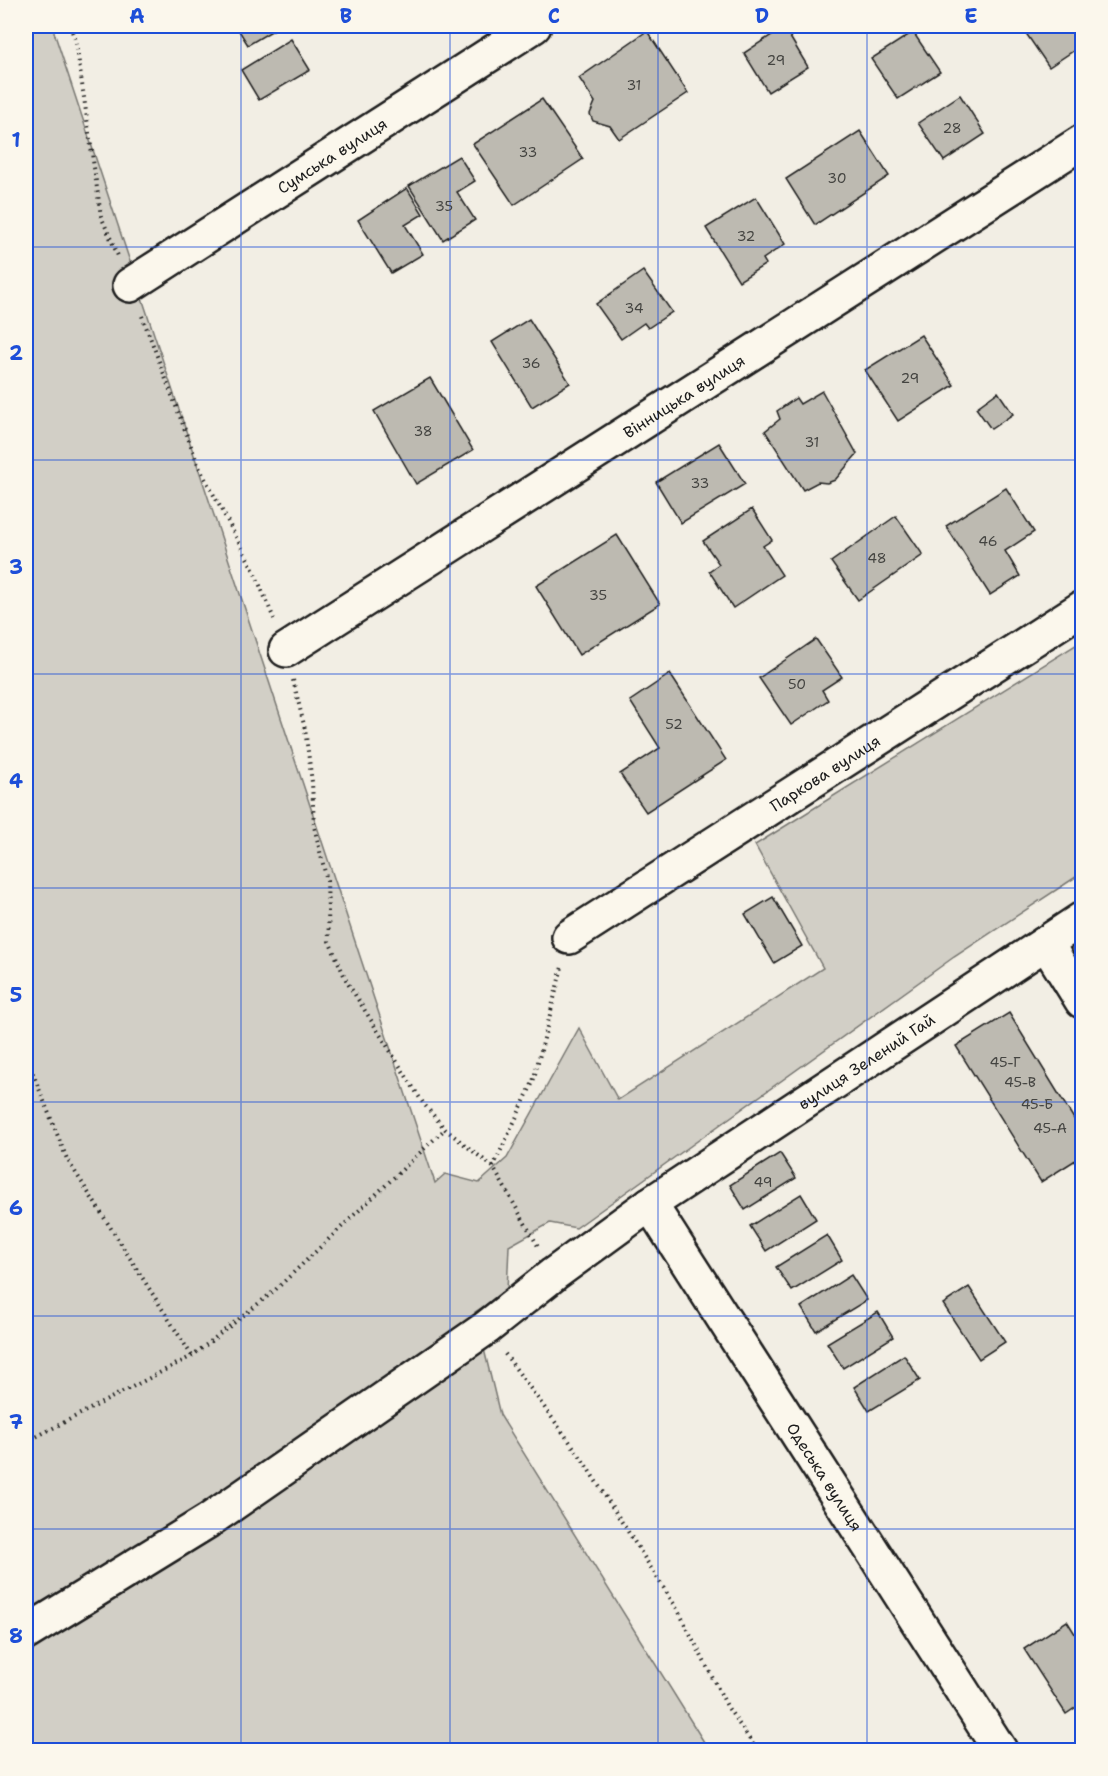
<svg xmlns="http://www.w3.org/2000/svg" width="1108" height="1776" font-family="'Shantell Sans',sans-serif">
<rect width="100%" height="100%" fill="#f2eee4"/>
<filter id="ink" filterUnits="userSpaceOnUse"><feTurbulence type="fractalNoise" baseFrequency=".0167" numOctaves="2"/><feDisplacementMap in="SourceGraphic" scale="12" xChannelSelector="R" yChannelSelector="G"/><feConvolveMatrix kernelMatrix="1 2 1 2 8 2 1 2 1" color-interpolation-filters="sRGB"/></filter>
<g filter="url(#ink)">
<path fill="#d2cfc6" stroke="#777671" stroke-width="1.5" d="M26,26H52L435,1183L445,1174L479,1183L507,1158L579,1028L618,1100L823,968L755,845L1082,641V873L954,957L576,1228L550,1223L509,1246L507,1291L475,1312L500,1415L709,1750H26Z"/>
<g fill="#bdbab1" stroke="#1c1c1c" stroke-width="1.5">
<path d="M236,26H280L248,45Z"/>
<path d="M1021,26H1082V45L1049,67Z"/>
<path d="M784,27L808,67L768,92L744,53Z"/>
<path d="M647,31L688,93L619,139L610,126L593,121L590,114L595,102L579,78Z"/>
<path d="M913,32L940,72L898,99L871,59Z"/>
<path d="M291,39L310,70L259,100L241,70Z"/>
<path d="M960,95L985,134L944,161L918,123Z"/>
<path d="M542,99L583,159L514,205L473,144Z"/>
<path d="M860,131L889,176L815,225L786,179Z"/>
<path d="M459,156L475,181L457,192L475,220L443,240L409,186Z"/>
<path d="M407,188L423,214L405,225L423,254L391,273L358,220Z"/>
<path d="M756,197L785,244L763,259L766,264L739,281L706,228Z"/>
<path d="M643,271L672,312L648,328L644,323L621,339L596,304Z"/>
<path d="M529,319L570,383L532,407L492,342Z"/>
<path d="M921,335L954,385L898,421L865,370Z"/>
<path d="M430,378L473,450L416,484L374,411Z"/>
<path d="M822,391L857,454L835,480L827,483L818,482L803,490L765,431L780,419L777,411L796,398L800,404Z"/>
<path d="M998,392L1013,414L991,429L976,408Z"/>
<path d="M719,443L745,484L681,523L656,482Z"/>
<path d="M1006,488L1034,532L1005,551L1020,576L990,595L946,526Z"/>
<path d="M752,509L772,540L763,546L782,575L733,608L709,571L719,564L703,541Z"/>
<path d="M896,516L923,555L858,600L831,562Z"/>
<path d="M617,535L660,604L579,655L536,586Z"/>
<path d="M816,639L842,677L822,690L828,700L791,725L759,678Z"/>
<path d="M670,674L726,760L646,812L620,774L660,748L630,701Z"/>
<path d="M773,897L802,946L774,963L745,914Z"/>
<path d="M1009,1013L1082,1132V1156L1041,1182L956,1046Z"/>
<path d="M780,1153L796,1178L745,1210L730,1185Z"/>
<path d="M801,1194L816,1219L766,1251L750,1226Z"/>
<path d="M827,1235L842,1260L792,1291L776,1267Z"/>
<path d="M851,1275L867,1300L816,1331L801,1307Z"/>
<path d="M969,1287L1005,1342L979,1359L943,1304Z"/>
<path d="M878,1312L893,1337L843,1368L827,1343Z"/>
<path d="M904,1355L920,1380L869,1411L854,1387Z"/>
<path d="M1067,1621L1082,1645V1703L1066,1714L1024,1649Z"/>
</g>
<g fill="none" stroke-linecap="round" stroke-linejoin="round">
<defs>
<g id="minor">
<path id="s1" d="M130,285L534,26"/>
<path id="s2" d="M286,650L1082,142"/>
<path id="s3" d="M569,937L1082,608"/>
<path d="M1046,943L1082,1001"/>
<path id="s4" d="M650,1204L1000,1750"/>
<path id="s5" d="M26,1633L208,1521L486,1328L554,1274L650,1204L1082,919"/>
</g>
</defs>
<use href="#minor" stroke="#1c1c1c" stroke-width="38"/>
<g stroke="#1c1c1c" stroke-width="4" stroke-dasharray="1.5 4.5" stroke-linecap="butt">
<path d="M70,26L76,42L101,216L118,256"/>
<path d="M142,316L199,467L254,571L274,619"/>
<path d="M293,680L305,729L312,782L314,826L327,881L329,941L347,982L423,1103L445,1129L493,1167L538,1246"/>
<path d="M26,1056L67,1159L192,1356"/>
<path d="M493,1167L533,1082L562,967"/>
<path d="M505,1354L578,1453L679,1612L728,1708L757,1750"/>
<path d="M26,1442L192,1356L273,1292L445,1129"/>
</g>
<use href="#minor" stroke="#fbf7ec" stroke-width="33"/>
</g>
</g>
<path fill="none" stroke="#1d4ed8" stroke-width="1.5" stroke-opacity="0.55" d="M241,26V1750M450,26V1750M658,26V1750M867,26V1750M26,247H1082M26,460H1082M26,674H1082M26,888H1082M26,1102H1082M26,1316H1082M26,1529H1082"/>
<g text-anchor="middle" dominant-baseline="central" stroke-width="5" stroke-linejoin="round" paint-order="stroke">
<g font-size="14" fill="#444441">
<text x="776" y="60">29</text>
<text x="634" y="85">31</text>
<text x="952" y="128">28</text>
<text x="528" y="152">33</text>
<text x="837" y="178">30</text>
<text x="444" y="206">35</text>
<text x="746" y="236">32</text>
<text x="634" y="308">34</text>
<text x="531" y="363">36</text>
<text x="910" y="378">29</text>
<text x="423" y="431">38</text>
<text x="812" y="442">31</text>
<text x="700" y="483">33</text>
<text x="988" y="541">46</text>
<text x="877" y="558">48</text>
<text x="598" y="595">35</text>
<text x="797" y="684">50</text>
<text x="674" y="724">52</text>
<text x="1005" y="1062">45-Г</text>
<text x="1020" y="1082">45-В</text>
<text x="1037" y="1104">45-Б</text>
<text x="1050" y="1128">45-А</text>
<text x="763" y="1182">49</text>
</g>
<g font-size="16" fill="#1c1c1c" stroke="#fbf7ec">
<text stroke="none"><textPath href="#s1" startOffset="240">Сумська вулиця</textPath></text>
<text stroke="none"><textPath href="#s2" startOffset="472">Вінницька вулиця</textPath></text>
<text stroke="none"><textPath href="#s3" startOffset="304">Паркова вулиця</textPath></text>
<text stroke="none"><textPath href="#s5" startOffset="1017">вулиця Зелений Гай</textPath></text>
<text stroke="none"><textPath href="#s4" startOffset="324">Одеська вулиця</textPath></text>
</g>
</g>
<rect width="1108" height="1776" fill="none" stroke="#fbf7ec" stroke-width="66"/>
<rect x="33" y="33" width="1042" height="1710" fill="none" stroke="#1d4ed8" stroke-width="2"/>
<g font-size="20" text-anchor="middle" font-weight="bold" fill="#1d4ed8">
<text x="137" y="23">A</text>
<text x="346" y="23">B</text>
<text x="554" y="23">C</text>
<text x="762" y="23">D</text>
<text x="971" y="23">E</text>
<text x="16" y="147">1</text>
<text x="16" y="360">2</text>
<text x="16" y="574">3</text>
<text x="16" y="788">4</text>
<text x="16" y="1002">5</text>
<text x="16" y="1215">6</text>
<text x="16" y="1429">7</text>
<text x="16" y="1643">8</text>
</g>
</svg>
